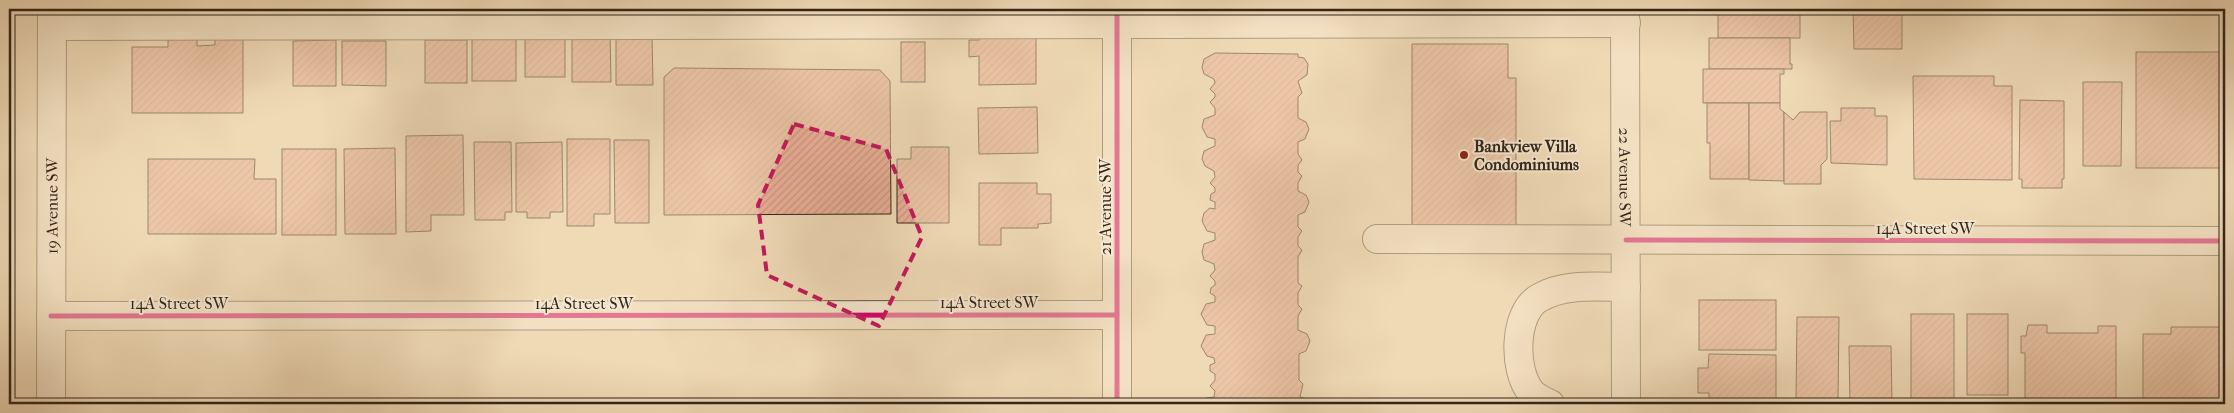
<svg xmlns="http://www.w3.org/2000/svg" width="2234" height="413" font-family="'IM FELL French Canon',serif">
<defs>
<pattern id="building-hatch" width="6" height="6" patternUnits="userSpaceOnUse" patternTransform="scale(1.25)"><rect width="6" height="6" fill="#eaaf97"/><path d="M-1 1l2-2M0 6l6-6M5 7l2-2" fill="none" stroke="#c99682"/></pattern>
</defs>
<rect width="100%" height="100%" fill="#f0dab7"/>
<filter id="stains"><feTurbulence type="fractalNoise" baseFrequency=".004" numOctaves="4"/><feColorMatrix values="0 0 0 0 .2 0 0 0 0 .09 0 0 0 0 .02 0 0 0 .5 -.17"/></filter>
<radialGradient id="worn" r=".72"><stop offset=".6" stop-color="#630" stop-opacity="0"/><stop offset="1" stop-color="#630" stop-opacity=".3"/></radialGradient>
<g fill="url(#building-hatch)" stroke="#32251a">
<path d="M1718,9H1794L1800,14V38H1718Z"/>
<path d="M1853,9H1902V49H1854Z"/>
<path d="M243,30V113H132V47H168V39H197V46L215,45V31Z"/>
<path d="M572,33H610L611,82H572Z"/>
<path d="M1036,35V84L979,85V56L969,57V40H979V36Z"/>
<rect x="472" y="36" width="44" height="45"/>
<path d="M616,36H652L653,85H616Z"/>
<path d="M1709,38H1790V64H1792V69H1709Z"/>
<rect x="525" y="39" width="40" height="38"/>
<path d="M336,40V86H293V41Z"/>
<rect x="425" y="40" width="42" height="43"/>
<path d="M342,41H386V86L342,85Z"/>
<rect x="901" y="42" width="24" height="40"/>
<path d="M1412,44H1508V78H1516V231H1412Z"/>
<rect x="2136" y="52" width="89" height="116"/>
<path d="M1215,53L1298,54V57L1304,58L1308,64L1307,75L1298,81L1302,93L1298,97V118L1306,122L1309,129L1305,139L1298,142V154L1302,160L1298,165V172L1302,176L1298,183V191L1306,195L1309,202L1305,212L1298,215V227L1302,231L1298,237V246L1302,250L1298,257V283L1302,286L1298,293V305L1302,309L1298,316V330L1307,334L1310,341L1306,351L1299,354V380L1303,384L1300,397L1307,399L1311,404H1202L1206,398L1214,397L1215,391L1210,386L1215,380V374L1210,371V365L1215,363L1214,358L1207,356L1201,346L1206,335L1215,334V326L1207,325L1201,314L1206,304L1215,302V296L1210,293L1211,288L1215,285V281L1210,276L1215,270L1214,264L1204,260L1202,252L1204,244L1215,240V233L1207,231L1202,221L1204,213L1210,208L1215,209V202L1210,200L1211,194L1215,192V188L1210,183L1215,177L1214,171L1205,166L1202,159L1204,151L1215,146V139L1207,137L1202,127L1204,119L1215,115V108L1210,102L1215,97V94L1210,89L1215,83L1214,79L1204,74L1202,67L1204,59Z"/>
<path d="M674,68L880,70L890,81L891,214L664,215V77Z"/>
<path d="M1703,69H1784V74H1780V103H1703Z"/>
<path d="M1913,76H1994V86H2012V180L1914,179Z"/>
<path d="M2083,82H2122L2121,166H2083Z"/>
<path d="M2020,100L2064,101V179H2062V188H2022V179H2019Z"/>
<path d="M1707,103H1749V179H1710V143H1707Z"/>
<path d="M1749,103H1780V109L1784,112V181L1749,180Z"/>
<path d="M1037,107L1038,153L979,154L978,108Z"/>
<path d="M1841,108H1875V116H1887V165L1831,163L1830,121H1841Z"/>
<path d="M1784,112L1793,120L1800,112H1827V159L1821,165V184H1784Z"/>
<path d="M463,135L464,215H431V231L406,232V136Z"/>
<path d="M567,139H610V214H594V226H567Z"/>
<path d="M614,140H649V223H615Z"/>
<path d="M474,142H511L512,212H505V220H475Z"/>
<path d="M562,142L563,212H550V218H527V212H516V143Z"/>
<path d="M911,147H949V223H897V159H911Z"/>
<path d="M395,148L396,234H345L344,149Z"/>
<rect x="282" y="149" width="54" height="86"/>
<path d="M148,159H255L254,179H276V234H148Z"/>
<path d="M979,183H1037V194H1051V223L1038,224V228H1001V245H979Z"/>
<rect x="1699" y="300" width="77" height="50"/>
<rect x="1911" y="314" width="43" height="90"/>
<rect x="1967" y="314" width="41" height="81"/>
<path d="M1797,317H1839L1838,399H1796Z"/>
<path d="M2028,325H2047V333H2098V326H2116V404H2021L2025,403V353H2021V336H2026Z"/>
<path d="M2171,327H2225V404H2143V334H2171Z"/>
<path d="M1849,346H1891L1892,404L1850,403Z"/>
<path d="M1709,354L1776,355V404H1709V393H1698V368H1708Z"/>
<rect x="992" y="400" width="24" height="4"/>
<rect x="847" y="402" width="39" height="2"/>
<path d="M414,403V404H352Z"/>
</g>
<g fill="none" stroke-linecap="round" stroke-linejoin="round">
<defs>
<g id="minor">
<path d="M1117,9V404"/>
<path id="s1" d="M1625,9L1626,404"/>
<path d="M52,26L1626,23"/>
<path d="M1377,239L2225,241"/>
<path d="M51,316L1117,315"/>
<path id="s2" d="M51,404L52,9"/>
<path d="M1550,404C1544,401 1535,397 1531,392C1513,371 1513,313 1539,298C1564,283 1598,287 1626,287"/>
</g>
</defs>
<use href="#minor" stroke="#625241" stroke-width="30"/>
<use href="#minor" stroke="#f5e7d0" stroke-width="28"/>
<defs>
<g id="cycleway">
<path d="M1117,9V404"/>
<path d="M1626,240L2225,241"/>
<path d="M51,316L1117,315"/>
</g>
</defs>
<use href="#cycleway" stroke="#f5e7d0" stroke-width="8"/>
<use href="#cycleway" stroke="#d6006c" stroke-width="5"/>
</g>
<path d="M0 0H2234V413H0ZM794,124L886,149L922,237L879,326L767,275L758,205Z" fill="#f0dab7" fill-opacity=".55" fill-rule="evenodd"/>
<path fill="none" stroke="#c2185b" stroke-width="4" stroke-dasharray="10 6" stroke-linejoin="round" d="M794,124L886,149L922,237L879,326L767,275L758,205Z"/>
<circle fill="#8f2418" stroke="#f5e7d0" stroke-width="2" cx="1464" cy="155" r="5"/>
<g text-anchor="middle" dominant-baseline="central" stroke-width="4" stroke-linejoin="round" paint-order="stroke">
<g font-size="16" font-weight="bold" fill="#32251a" stroke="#f5e7d0" text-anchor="start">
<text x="1474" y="146">Bankview Villa<tspan x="1474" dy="18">Condominiums</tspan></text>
</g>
<g font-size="16" fill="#32251a" stroke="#f5e7d0">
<text stroke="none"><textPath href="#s1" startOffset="168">22 Avenue SW</textPath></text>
<text stroke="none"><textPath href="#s2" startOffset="198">19 Avenue SW</textPath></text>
<text transform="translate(1105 207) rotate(-90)">21 Avenue SW</text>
<text x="1925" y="228">14A Street SW</text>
<text x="989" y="302">14A Street SW</text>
<text x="179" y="303">14A Street SW</text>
<text x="584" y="303">14A Street SW</text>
</g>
</g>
<rect width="2234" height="413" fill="none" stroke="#f0dab7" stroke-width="30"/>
<rect x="10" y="10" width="2214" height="393" fill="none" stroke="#32251a" stroke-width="2.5"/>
<rect x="15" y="15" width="2204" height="383" fill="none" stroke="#32251a"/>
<rect width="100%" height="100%" filter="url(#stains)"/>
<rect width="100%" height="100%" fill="url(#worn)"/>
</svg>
